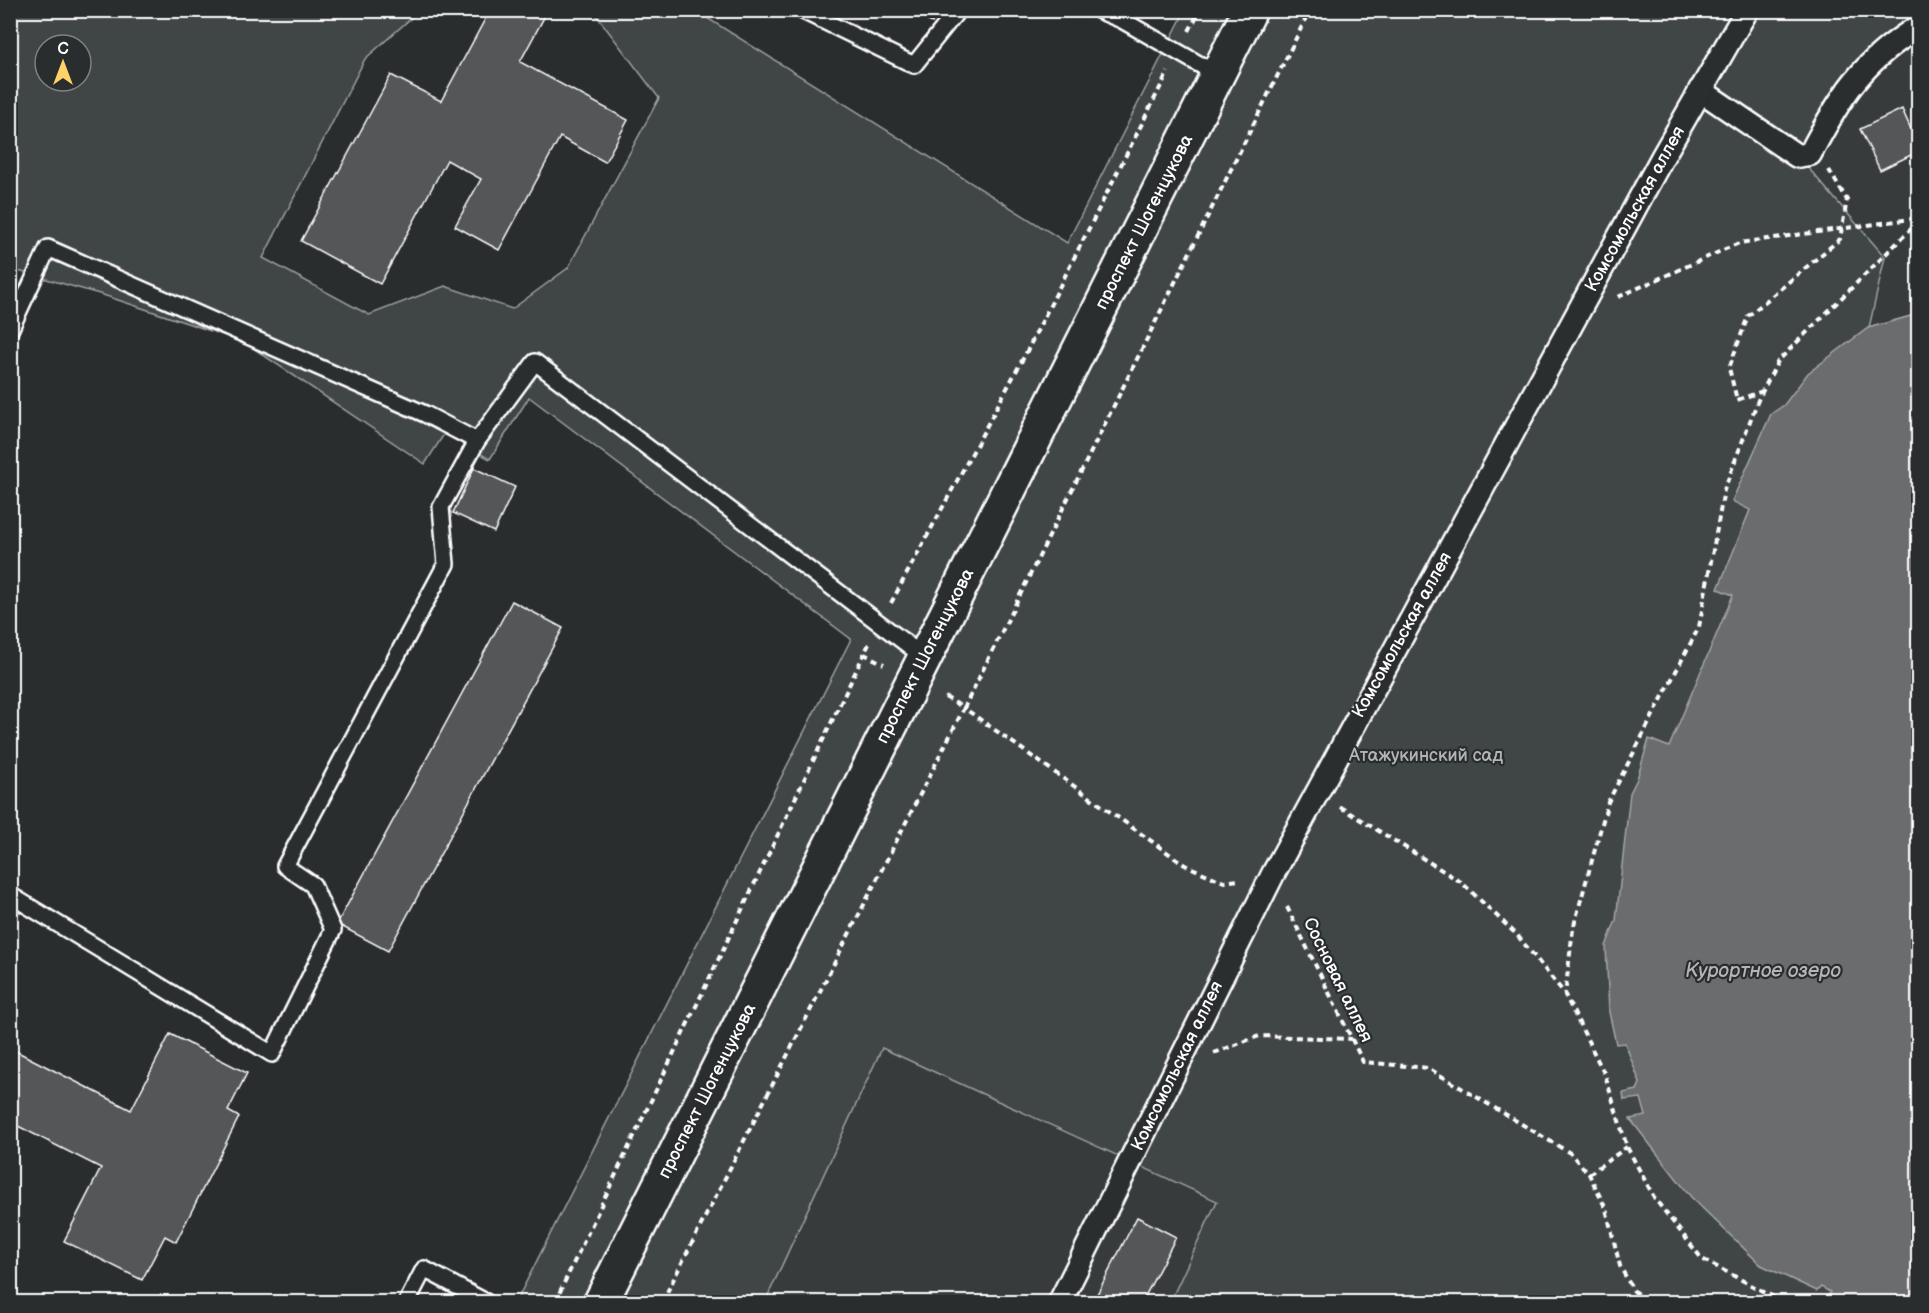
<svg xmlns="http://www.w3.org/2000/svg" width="1929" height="1313" font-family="'Balsamiq Sans',sans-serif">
<rect width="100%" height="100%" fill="#2a2d2e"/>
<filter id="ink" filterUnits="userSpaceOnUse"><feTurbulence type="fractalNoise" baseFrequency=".0167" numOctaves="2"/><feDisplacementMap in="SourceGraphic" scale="12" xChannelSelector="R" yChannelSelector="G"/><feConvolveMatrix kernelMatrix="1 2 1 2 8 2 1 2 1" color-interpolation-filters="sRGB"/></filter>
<g filter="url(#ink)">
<g fill="#373a3b">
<path d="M1918,27V314L1868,328L1797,156L1834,109Z"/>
<path d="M881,1048L1217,1201L1170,1302H765Z"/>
</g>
<path fill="#414445" stroke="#a0a2a2" stroke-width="1.5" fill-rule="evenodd" d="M10,11H419L365,59L263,258L369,315L445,286L512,309L568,268L659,98L593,11H696L1067,243L1185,11H1918V27L1798,156L1885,257L1869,328L1918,314V1302H1170L1217,1201L882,1048L765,1302H516L851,639L529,397L490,459L444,434L425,464L244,342L103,295L11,269ZM45,45H81V81H45Z"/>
<path fill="#6a6c6d" stroke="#a6a7a7" stroke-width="1.5" d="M1918,314V1302H1839L1828,1297L1830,1292L1821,1287L1817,1291L1761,1265L1691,1197L1630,1119L1646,1116L1641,1098L1624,1100L1623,1093L1637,1090L1640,1083L1625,1043L1616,1044L1609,1012L1606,946L1616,920L1630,793L1637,779L1649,739L1669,747L1733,595L1718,589L1750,510L1732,501L1771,414L1784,405L1808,373L1868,328Z"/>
<g fill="#555758" stroke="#fff" stroke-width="1.5">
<path d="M490,10H548L520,62L628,120L605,162L560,137L499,250L455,226L481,179L447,160L380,284L301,241L391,75L441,101Z"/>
<path d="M906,10H938L932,23Z"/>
<path d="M1902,109L1918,145V171L1911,155L1880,170L1860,129Z"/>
<path d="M474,468L515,487L494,532L453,513Z"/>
<path d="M512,601L563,628L388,951L337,924Z"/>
<path d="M170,1034L247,1073L228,1111L239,1117L176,1242L165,1236L142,1280L64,1241L101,1168L10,1122V1048L131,1110Z"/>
<path d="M1137,1217L1176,1237L1142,1302H1093Z"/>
</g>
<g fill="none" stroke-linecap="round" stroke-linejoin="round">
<defs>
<g id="service">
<path d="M801,10L914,65L958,10"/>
<path d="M1098,10L1122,20L1218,75"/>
<path d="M10,330L48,248L425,414L477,441"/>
<path d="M10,895L272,1054L333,930L313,885L285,866L446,564L441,507L477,441L535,362L924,657"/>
<path d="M407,1302L424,1269L486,1302"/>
</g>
<g id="pedestrian">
<path d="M1700,90L1797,156L1810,154C1840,97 1861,62 1918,27"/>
<path d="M1060,1302L1273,874L1663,156L1747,10"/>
</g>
<path id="tertiary" d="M601,1302L1250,10"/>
</defs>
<use href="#service" stroke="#fff" stroke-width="20"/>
<use href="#pedestrian" stroke="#fff" stroke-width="27"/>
<use href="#tertiary" stroke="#fff" stroke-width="38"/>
<g stroke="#fff" stroke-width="4" stroke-dasharray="6 4.5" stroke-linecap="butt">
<path d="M1189,31L1200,10"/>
<path d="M1618,297L1739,243L1918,218"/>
<path d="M1763,391L1737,400L1729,368L1748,316L1840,239L1847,200L1829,170"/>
<path d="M891,603L1025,355L1168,72"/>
<path d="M869,644L864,654L884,664"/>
<path d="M945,697L964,708L1310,10"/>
<path d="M1340,807L1461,882L1517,935L1565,994"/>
<path d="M1287,907L1363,1062L1428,1068L1570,1153L1589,1174L1606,1209L1620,1266L1633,1290L1646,1302"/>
<path d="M1214,1053L1259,1036L1352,1039"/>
<path d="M1589,1174L1627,1147"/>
<path d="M555,1302L864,654"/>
<path d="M662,1302L964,708L1185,865L1224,882L1239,880"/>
<path d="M1783,1302L1702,1259L1655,1199L1627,1147L1605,1075L1565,995L1573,929L1608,802L1699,627L1724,490L1758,400L1778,361L1918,222"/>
</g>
<use href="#service" stroke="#2a2d2e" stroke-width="15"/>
<use href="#pedestrian" stroke="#2a2d2e" stroke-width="22"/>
<use href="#tertiary" stroke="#2a2d2e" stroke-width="33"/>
</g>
</g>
<g text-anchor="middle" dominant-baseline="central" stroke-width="4.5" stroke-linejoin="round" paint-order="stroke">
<g font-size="18" fill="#fff" stroke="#2a2d2e">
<text transform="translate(1635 209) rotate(-61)">Комсомольская аллея</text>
<text transform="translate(1144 222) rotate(-63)">проспект Шогенцукова</text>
<text transform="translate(1402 635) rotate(-61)">Комсомольская аллея</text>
<text transform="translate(925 656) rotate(-63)">проспект Шогенцукова</text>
<text transform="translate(1338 980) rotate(64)">Сосновая аллея</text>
<text transform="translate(1177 1066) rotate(-64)">Комсомольская аллея</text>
<text transform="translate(707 1091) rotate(-63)">проспект Шогенцукова</text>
</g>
<g font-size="18" fill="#b3b4b5" stroke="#2a2d2e">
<text x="1426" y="755">Атажукинский сад</text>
</g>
<g font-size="20" font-style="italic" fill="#b4b6b6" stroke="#2a2d2e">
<text x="1763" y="971">Курортное озеро</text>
</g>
</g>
<rect width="1929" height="1313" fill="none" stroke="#2a2d2e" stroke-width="36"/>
<rect x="18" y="18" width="1893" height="1277" fill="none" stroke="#fff" stroke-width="2" filter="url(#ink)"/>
<g transform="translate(63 63)"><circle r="28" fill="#2a2d2e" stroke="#7f8182" stroke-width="1.5"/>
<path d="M0-4.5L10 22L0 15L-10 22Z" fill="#ffd166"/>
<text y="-9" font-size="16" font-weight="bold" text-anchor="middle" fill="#ffffff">С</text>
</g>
</svg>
